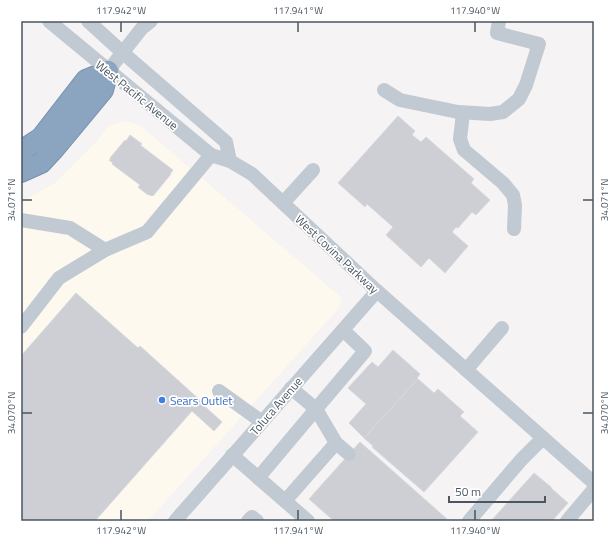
<svg xmlns="http://www.w3.org/2000/svg" width="615" height="542" font-family="'Titillium Web',sans-serif">
<rect width="100%" height="100%" fill="#f5f3f3"/>
<path fill="#fdf9ef" d="M127,121L141,126L342,298L339,308L148,521H21V200L28,198L55,183L95,143L110,125Z"/>
<g fill="#cdcfd5" stroke="#d7d9de">
<path d="M398,116L415,131L412,135L421,142L426,137L474,179L471,183L490,200L476,215L472,212L458,228L456,227L452,232L468,246L445,273L429,258L421,267L386,235L393,227L367,204L365,207L338,183Z"/>
<path d="M130,135L142,144L140,145L173,170L170,174H171L153,196L152,195L151,196L148,194V195L138,187L140,185L112,164L113,163L109,160L111,159L110,158L125,140L126,141Z"/>
<path d="M76,293L138,348L140,346L201,401L200,402L222,422L214,431L192,411L95,521H21V356Z"/>
<path d="M393,350L420,374L417,378L418,379L364,438L349,423L366,404L348,388L372,362L378,367Z"/>
<path d="M418,379L434,393L438,389L464,412L460,416L478,432L424,492L372,447L373,446L364,438Z"/>
<path d="M360,442L447,519L445,521H334L309,499Z"/>
<path d="M534,473L551,487V488L568,503L552,521H491Z"/>
</g>
<g fill="none" stroke-linecap="round" stroke-linejoin="round">
<defs>
<g id="highway">
<path d="M21,151L41,138L86,80L108,71"/>
<path d="M21,172L41,163L54,149L103,90L108,71"/>
</g>
</defs>
<use href="#highway" stroke="#7690ad" stroke-width="22"/>
<g stroke="#c1cad2" stroke-width="14">
<path d="M49,21L211,155L230,161L252,174L377,291L594,483"/>
<path d="M88,21L122,52L226,142L230,161"/>
<path d="M108,71L142,28L151,21"/>
<path d="M384,90L400,100L458,112L490,114L503,112L519,99L526,85L539,44L497,33L499,21"/>
<path d="M463,113L460,139L464,150L503,183L513,195L515,205L514,229"/>
<path d="M283,203L313,170"/>
<path d="M21,220L70,228L105,250"/>
<path d="M21,327L59,278L105,250L147,232L211,155"/>
<path d="M466,370L502,328"/>
<path d="M219,391L262,422"/>
<path d="M336,443L349,454"/>
<path d="M232,455L308,521"/>
<path d="M258,478L316,409L291,388"/>
<path d="M285,501L336,443L316,409L365,351L343,330"/>
<path d="M175,521L377,291"/>
<path d="M248,521L252,517L257,521"/>
<path d="M469,521L521,460L543,438"/>
<path d="M567,521L594,489"/>
</g>
<use href="#highway" stroke="#8ba5c1" stroke-width="20"/>
</g>
<path fill="none" stroke="#4a5661" stroke-width="1.5" d="M121,22V32M298,22V32M475,22V32M22,200H32M583,200H593M22,413H32M583,413H593M121,510V520M298,510V520M475,510V520"/>
<circle fill="#3f7fe0" stroke="#fff" stroke-width="1.5" cx="162" cy="400" r="4"/>
<g text-anchor="middle" dominant-baseline="central" stroke-width="3.5" stroke-linejoin="round" paint-order="stroke">
<g font-size="12" fill="#4a5661" stroke="#fff">
<text transform="translate(137 95) rotate(39)">West Pacific Avenue</text>
<text transform="translate(337 254) rotate(43)">West Covina Parkway</text>
<text transform="translate(276 406) rotate(-49)">Toluca Avenue</text>
</g>
<g font-size="12" fill="#366cbe" stroke="#fff" text-anchor="start">
<text x="170" y="400">Sears Outlet</text>
</g>
</g>
<rect width="615" height="542" fill="none" stroke="#ffffff" stroke-width="44"/>
<path d="M449 496v6h96v-6" fill="none" stroke="#4a5661" stroke-width="2"/>
<text x="455" y="496" font-size="12" fill="#4a5661" stroke="#ffffff" stroke-width="3" paint-order="stroke">50 m</text>
<rect x="22" y="22" width="571" height="498" fill="none" stroke="#4a5661" stroke-width="1.5"/>
<g font-size="10" text-anchor="middle" fill="#4a5661">
<text x="121" y="14">117.942°W</text>
<text x="298" y="14">117.941°W</text>
<text x="475" y="14">117.940°W</text>
<text transform="translate(11 200) rotate(-90)" y="4">34.071°N</text>
<text transform="translate(604 200) rotate(-90)" y="4">34.071°N</text>
<text transform="translate(11 413) rotate(-90)" y="4">34.070°N</text>
<text transform="translate(604 413) rotate(-90)" y="4">34.070°N</text>
<text x="121" y="534">117.942°W</text>
<text x="298" y="534">117.941°W</text>
<text x="475" y="534">117.940°W</text>
</g>
</svg>
